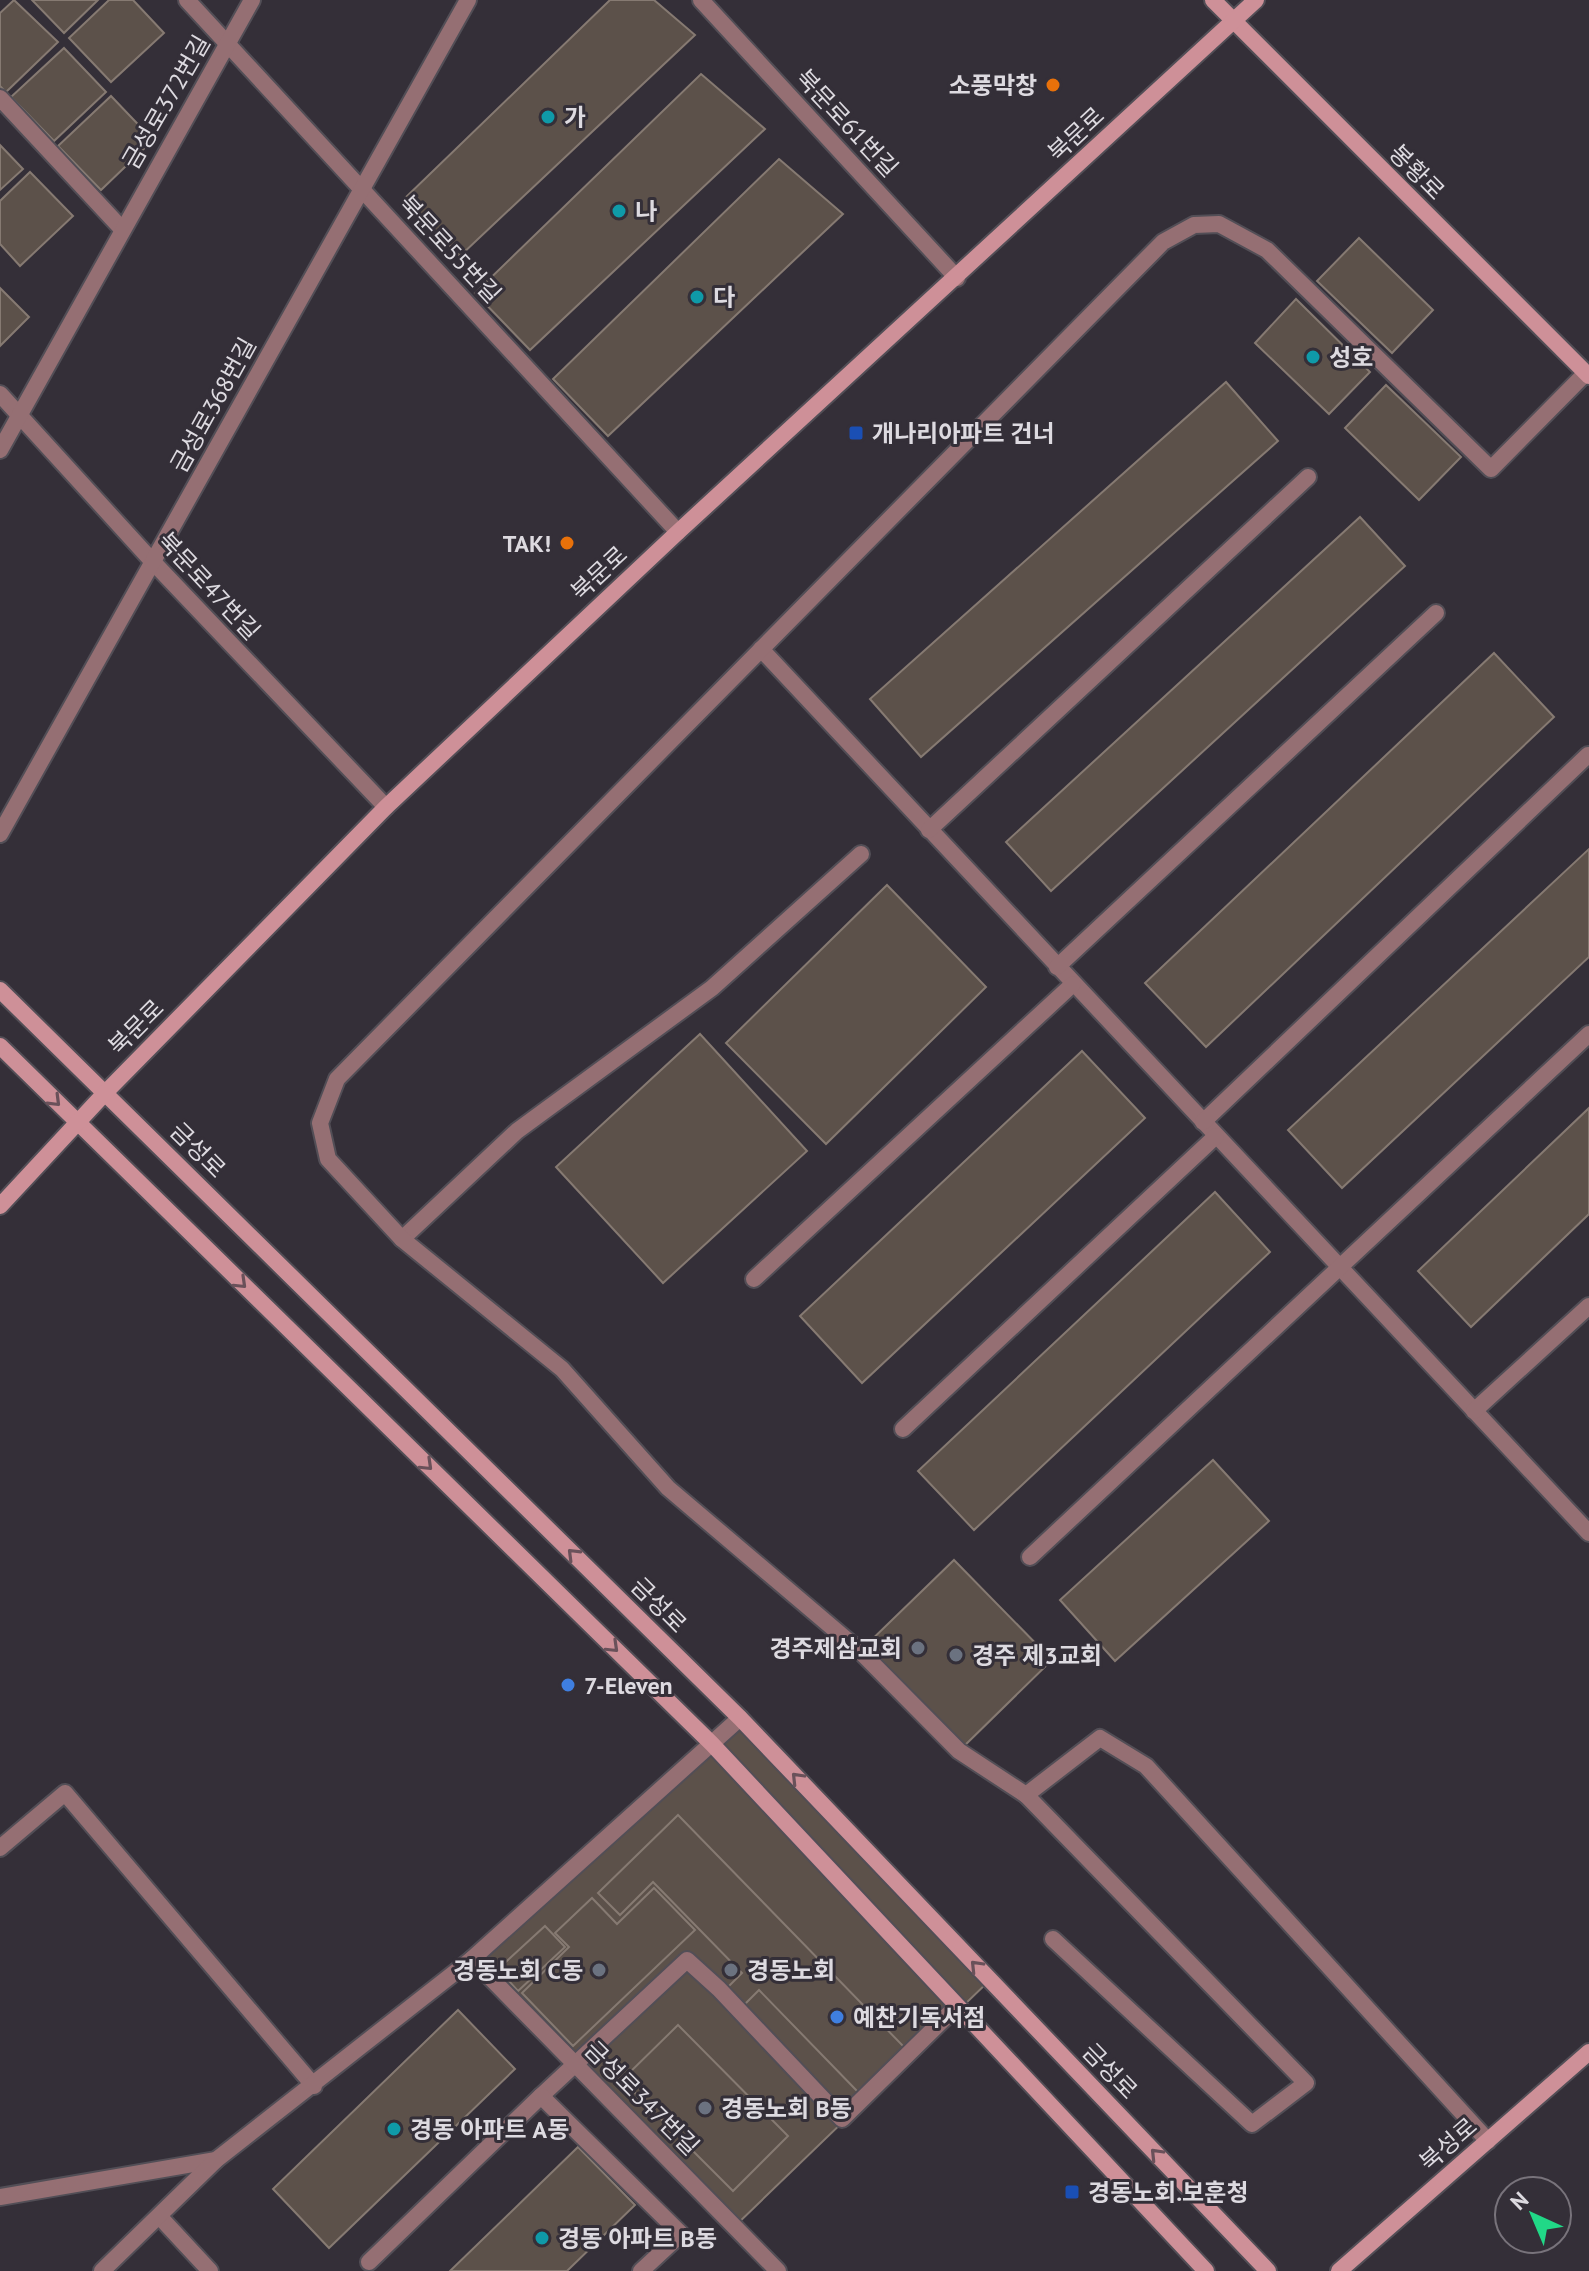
<svg xmlns="http://www.w3.org/2000/svg" width="1589" height="2271" font-family="'PT Sans','Noto Sans KR',sans-serif">
<rect width="100%" height="100%" fill="#342f38"/>
<g fill="#5c514a" stroke="#867a72" stroke-width="2">
<path d="M14,0L58,42L6,92L0,86V13Z"/>
<path d="M32,0H98L64,33Z"/>
<path d="M109,0H133L164,33L111,82L69,38Z"/>
<path d="M610,0H654L695,35L460,256L404,199Z"/>
<path d="M64,48L106,92L54,141L11,97Z"/>
<path d="M701,74L765,129L530,350L475,293Z"/>
<path d="M111,96L153,140L101,190L58,146Z"/>
<path d="M0,145L23,169L0,190Z"/>
<path d="M779,159L843,214L608,436L553,379Z"/>
<path d="M30,172L73,216L20,266L0,244V201Z"/>
<path d="M1359,238L1433,310L1392,353L1317,281Z"/>
<path d="M0,288L29,317L0,346Z"/>
<path d="M1296,299L1370,372L1329,414L1255,343Z"/>
<path d="M1226,382L1278,441L921,757L870,699Z"/>
<path d="M1386,385L1461,457L1419,500L1345,428Z"/>
<path d="M1360,517L1405,566L1051,891L1006,842Z"/>
<path d="M1494,653L1554,717L1206,1047L1145,983Z"/>
<path d="M1589,849V957L1342,1188L1288,1130Z"/>
<path d="M887,885L986,987L826,1144L726,1043Z"/>
<path d="M700,1034L807,1151L663,1283L556,1167Z"/>
<path d="M1082,1051L1145,1118L862,1383L800,1316Z"/>
<path d="M1589,1108V1214L1471,1327L1418,1271Z"/>
<path d="M1215,1192L1270,1252L974,1530L918,1471Z"/>
<path d="M1213,1460L1269,1521L1115,1661L1060,1600Z"/>
<path d="M954,1560L1052,1660L959,1751L860,1651Z"/>
<path d="M740,1718L990,1980L734,2227L472,1959Z"/>
<path d="M678,1815L905,2048L859,2093L759,1990L739,2010L722,1993L742,1973L653,1882L620,1915L598,1893Z"/>
<path d="M654,1888L695,1930L573,2046L522,1993L569,1947L555,1933L592,1898L617,1924Z"/>
<path d="M545,1926L565,1947L518,1991L498,1969Z"/>
<path d="M458,2010L515,2069L329,2248L273,2189Z"/>
<path d="M678,2025L788,2136L733,2191L622,2080Z"/>
<path d="M578,2147L635,2205L567,2271H450Z"/>
</g>
<g fill="none" stroke-linecap="round" stroke-linejoin="round">
<defs>
<g id="lane">
<path d="M761,649L1589,1533"/>
<path d="M929,830L1308,477"/>
<path d="M1057,967L1436,613"/>
<path d="M1203,1122L1588,755"/>
<path d="M754,1279L1073,984"/>
<path d="M1474,1411L1589,1306"/>
<path d="M903,1429L1216,1136"/>
<path d="M1030,1557L1589,1034"/>
<path d="M541,2096L687,1960L719,1989L842,2119L957,2006"/>
<path d="M369,2262L541,2096L681,2234L641,2271"/>
</g>
<g id="street">
<path d="M187,0L678,532"/>
<path d="M701,0L957,278"/>
<path d="M0,98L121,228"/>
<path d="M0,394L153,562L386,807"/>
<path d="M0,450L252,0"/>
<path d="M0,834L468,0"/>
<path d="M402,1239L517,1131L712,988L861,854"/>
<path d="M1026,1795L959,1751L860,1651L668,1488L562,1369L402,1239L328,1159L320,1123L337,1079L1163,242L1194,225L1219,224L1267,250L1491,469L1586,373"/>
<path d="M0,1848L65,1793L314,2086"/>
<path d="M1053,1939L1252,2124L1306,2083L1026,1795L1100,1738L1146,1766L1488,2141"/>
<path d="M472,1959L778,2271"/>
<path d="M0,2197L216,2160"/>
<path d="M159,2216L210,2271"/>
<path d="M102,2271L216,2160L472,1959L740,1718"/>
</g>
<g id="secondary">
<path d="M1213,0L1589,376"/>
<path d="M0,990L740,1718L1268,2271"/>
<path d="M0,1046L712,1744L1206,2271"/>
<path d="M0,1206L105,1093L386,807L678,532L1256,0"/>
<path d="M1339,2271L1589,2052"/>
</g>
</defs>
<use href="#lane" stroke="#524e56" stroke-width="20"/>
<use href="#street" stroke="#524e56" stroke-width="20"/>
<use href="#secondary" stroke="#524e56" stroke-width="20"/>
<use href="#lane" stroke="#956f73" stroke-width="16"/>
<use href="#street" stroke="#956f73" stroke-width="16"/>
<use href="#secondary" stroke="#ce9098" stroke-width="16"/>
</g>
<defs><path id="oneway-chevron" d="M-2-3.5L2.5 0L-2 3.5" fill="none" stroke-width="1.6" stroke-linecap="round" stroke-linejoin="round" transform="scale(2)"/></defs>
<g stroke="#6a515a">
<use href="#oneway-chevron" transform="translate(55 1101) rotate(45)"/>
<use href="#oneway-chevron" transform="translate(241 1283) rotate(44)"/>
<use href="#oneway-chevron" transform="translate(427 1465) rotate(44)"/>
<use href="#oneway-chevron" transform="translate(573 1554) rotate(-135)"/>
<use href="#oneway-chevron" transform="translate(613 1647) rotate(44)"/>
<use href="#oneway-chevron" transform="translate(797 1778) rotate(-134)"/>
<use href="#oneway-chevron" transform="translate(976 1966) rotate(-134)"/>
<use href="#oneway-chevron" transform="translate(1156 2154) rotate(-134)"/>
</g>
<g fill="#e8710a" stroke="#342f38" stroke-width="3">
<circle cx="1053" cy="85" r="8"/>
<circle cx="567" cy="543" r="8"/>
</g>
<g fill="#0f9aa8" stroke="#342f38" stroke-width="3">
<circle cx="548" cy="117" r="8"/>
<circle cx="619" cy="211" r="8"/>
<circle cx="697" cy="297" r="8"/>
<circle cx="1313" cy="357" r="8"/>
<circle cx="394" cy="2129" r="8"/>
<circle cx="542" cy="2238" r="8"/>
</g>
<g fill="#1a4fb4" stroke="#342f38" stroke-width="3">
<rect x="848" y="425" width="16" height="16" rx="4"/>
<rect x="1064" y="2184" width="16" height="16" rx="4"/>
</g>
<g fill="#6b7280" stroke="#342f38" stroke-width="3">
<circle cx="918" cy="1648" r="8"/>
<circle cx="956" cy="1655" r="8"/>
<circle cx="599" cy="1970" r="8"/>
<circle cx="731" cy="1970" r="8"/>
<circle cx="705" cy="2108" r="8"/>
</g>
<g fill="#3f7fe0" stroke="#342f38" stroke-width="3">
<circle cx="568" cy="1685" r="8"/>
<circle cx="837" cy="2017" r="8"/>
</g>
<g text-anchor="middle" dominant-baseline="central" stroke-width="6" stroke-linejoin="round" paint-order="stroke">
<g font-size="24" font-weight="bold" fill="#dddae0" stroke="#342f38" text-anchor="start">
<text x="1037" y="85" text-anchor="end">소풍막창</text>
<text x="564" y="117">가</text>
<text x="635" y="211">나</text>
<text x="713" y="297">다</text>
<text x="1329" y="357">성호</text>
<text x="872" y="433">개나리아파트 건너</text>
<text x="551" y="543" text-anchor="end">TAK!</text>
<text x="902" y="1648" text-anchor="end">경주제삼교회</text>
<text x="972" y="1655">경주 제3교회</text>
<text x="584" y="1685">7-Eleven</text>
<text x="583" y="1970" text-anchor="end">경동노회 C동</text>
<text x="747" y="1970">경동노회</text>
<text x="853" y="2017">예찬기독서점</text>
<text x="721" y="2108">경동노회 B동</text>
<text x="410" y="2129">경동 아파트 A동</text>
<text x="1088" y="2192">경동노회.보훈청</text>
<text x="558" y="2238">경동 아파트 B동</text>
</g>
<g font-size="24" fill="#dddae0" stroke="#342f38">
<text transform="translate(166 102) rotate(-60)">금성로372번길</text>
<text transform="translate(847 123) rotate(47)">북문로61번길</text>
<text transform="translate(1076 134) rotate(-43)">북문로</text>
<text transform="translate(1417 172) rotate(45)">봉황로</text>
<text transform="translate(450 249) rotate(47)">북문로55번길</text>
<text transform="translate(213 405) rotate(-61)">금성로368번길</text>
<text transform="translate(599 573) rotate(-43)">북문로</text>
<text transform="translate(209 586) rotate(47)">북문로47번길</text>
<text transform="translate(136 1027) rotate(-45)">북문로</text>
<text transform="translate(198 1150) rotate(45)">금성로</text>
<text transform="translate(659 1605) rotate(45)">금성로</text>
<text transform="translate(1110 2071) rotate(46)">금성로</text>
<text transform="translate(642 2098) rotate(45)">금성로347번길</text>
<text transform="translate(1448 2144) rotate(-41)">북성로</text>
</g>
</g>
<g transform="translate(1533 2215) rotate(316)"><circle r="38" fill="#342f38" stroke="#78737b" stroke-width="2"/>
<path d="M0-6L14 30L0 20L-14 30Z" fill="#21d887"/>
<text y="-12" font-size="22" font-weight="bold" text-anchor="middle" fill="#dddae0">N</text>
</g>
</svg>
